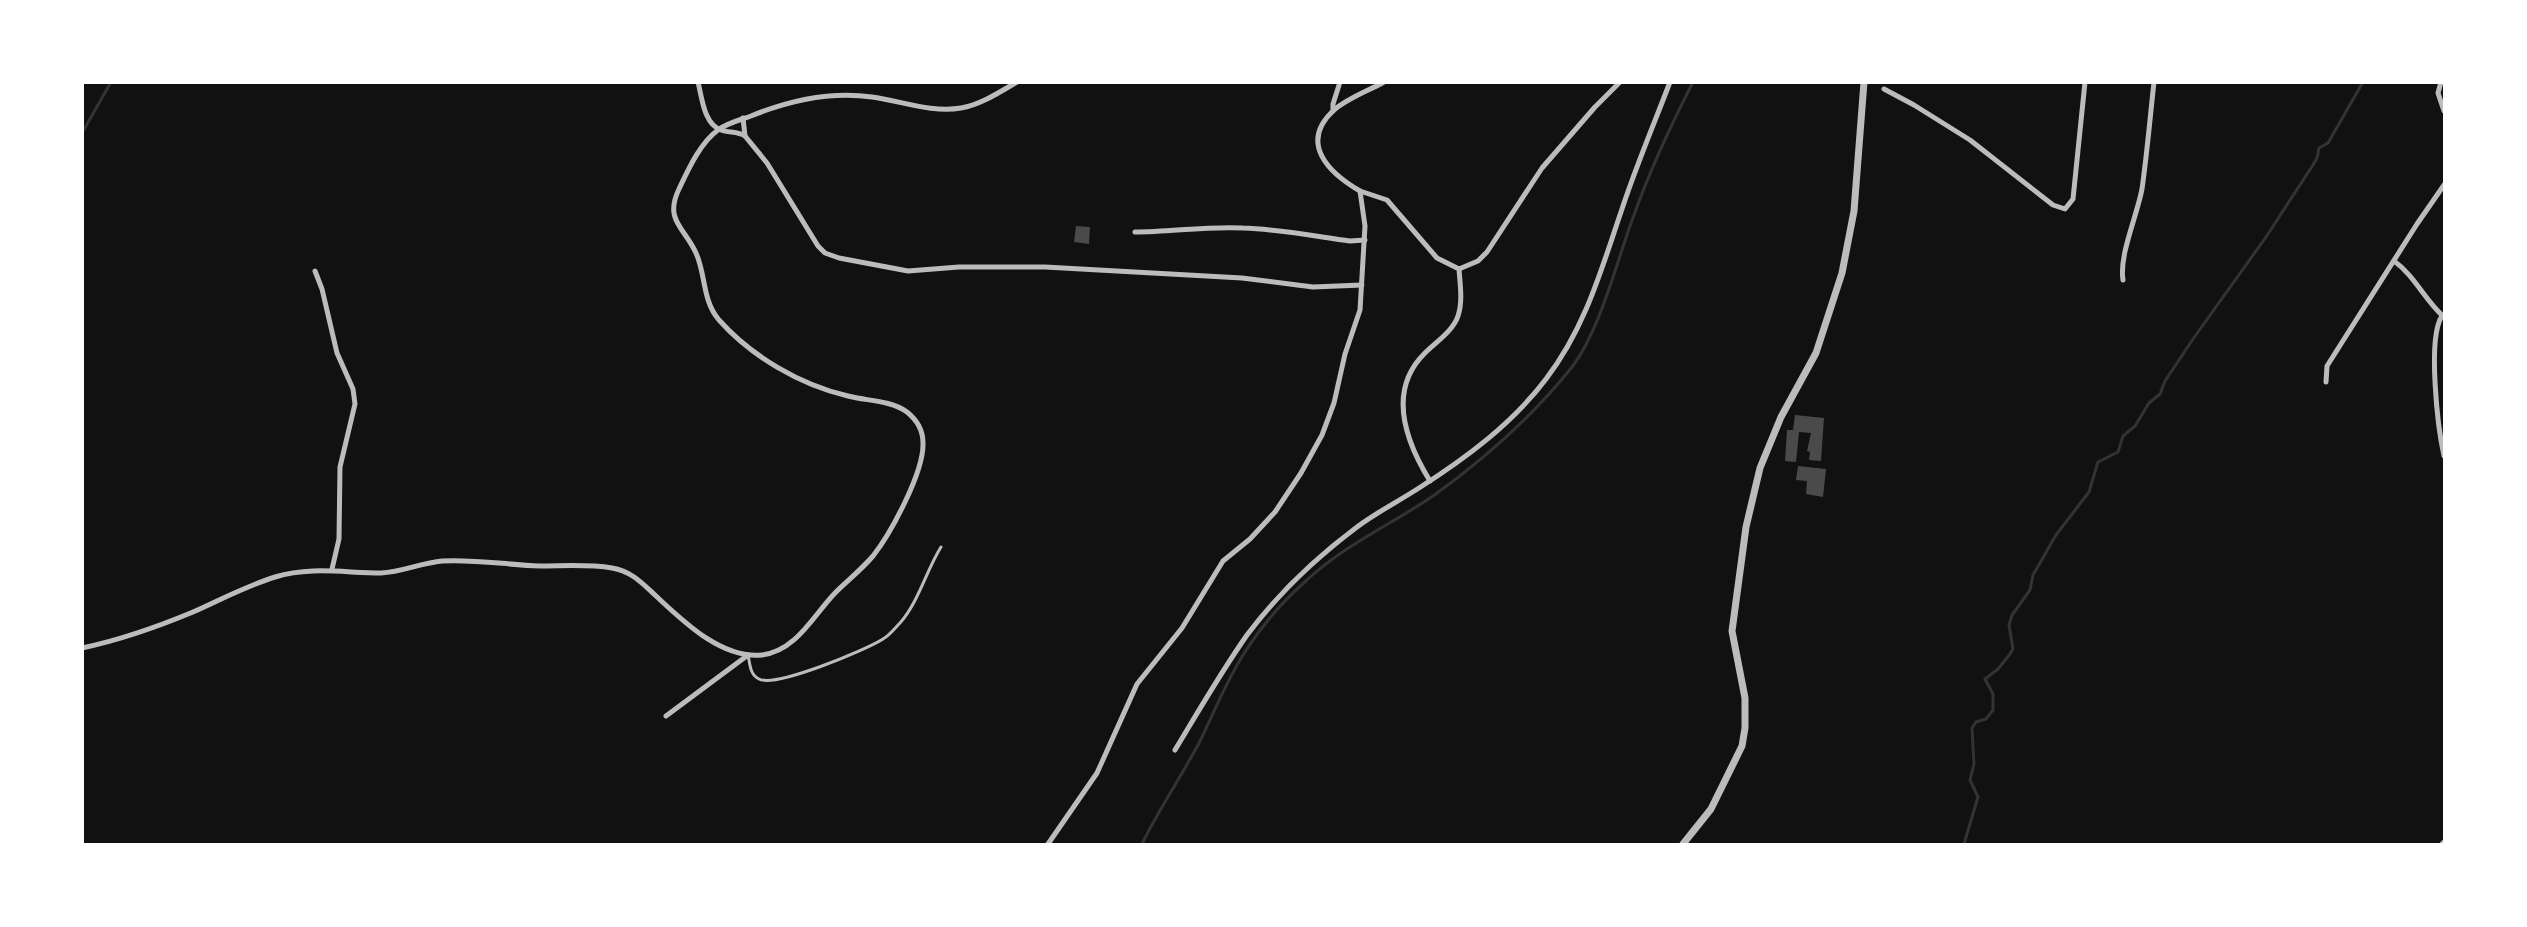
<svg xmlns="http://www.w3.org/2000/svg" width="2527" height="927" font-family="Signika,sans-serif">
<rect width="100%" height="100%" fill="#111"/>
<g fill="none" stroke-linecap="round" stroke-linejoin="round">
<g stroke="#333" stroke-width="3">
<path d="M82,133L111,82"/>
<path d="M1142,844C1159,809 1181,777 1199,743C1214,713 1226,681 1245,652C1262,625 1284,600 1308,579C1345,545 1392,524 1433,496C1483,460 1533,416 1572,367C1600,331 1617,260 1634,215C1650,170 1671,125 1693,82"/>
<path d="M1964,844L1978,797L1970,780L1974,764L1972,728L1976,722L1986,719L1993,710V694L1985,679L1998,669L2010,654L2013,649L2009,625L2012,615L2030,590L2033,575L2056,535L2089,492L2098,462L2118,452L2123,436L2135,426L2149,403L2160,394L2165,381L2193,339L2266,237L2313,165L2317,158L2319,148L2328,143L2363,82"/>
</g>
</g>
<g fill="#4a4a4a">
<path d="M1076,226L1090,227L1089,244L1074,242Z"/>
<path d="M1795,415L1824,418L1821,461L1809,460L1810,452L1807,451L1811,433L1799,432L1796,462L1785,461L1787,430H1793Z"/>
<path d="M1798,466L1826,469L1823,497L1806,494L1807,481L1796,480Z"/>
</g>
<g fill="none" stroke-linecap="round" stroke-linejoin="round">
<path stroke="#bcbcbc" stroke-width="3" d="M748,655C750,664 750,675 759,679C775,688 866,650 883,639C890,635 895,628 900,623C919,601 926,571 941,547"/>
<g stroke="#bcbcbc" stroke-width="5">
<path d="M698,82C702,98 704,124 721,130C729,133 738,131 745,136L767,163L818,246L825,253L839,258L908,271L959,267H1045L1242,278L1313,287L1362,285"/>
<path d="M2441,82L2438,93L2444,111"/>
<path d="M1884,89L1914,105L1970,140L2053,205L2065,209L2073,199L2085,82"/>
<path d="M1333,111V104L1340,82"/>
<path d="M743,118L745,136"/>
<path d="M1360,191L1387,200L1437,258L1459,269C1460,284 1463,301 1458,316C1453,331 1436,342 1425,353C1386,391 1406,442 1430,481"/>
<path d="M1135,232C1171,232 1206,226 1243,228C1278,229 1314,236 1350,241L1365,240"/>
<path d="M2394,261C2414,275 2425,300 2443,316"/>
<path d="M1459,269L1478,261L1487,252L1542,168L1595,107L1620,82"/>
<path d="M315,271L322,289L337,353L353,389L355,404L340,467L339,539L332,569"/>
<path d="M2123,280C2119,255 2137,216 2142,189C2147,154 2150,118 2154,82"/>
<path d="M2442,316C2427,338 2438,429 2444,456"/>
<path d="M2326,382L2327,366L2417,224L2444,185"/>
<path d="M82,648C120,640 157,627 193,612C220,600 246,586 275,577C311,566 345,573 381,573C402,572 421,563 442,561C475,559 507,565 540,566C564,566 588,564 612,568C631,571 642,583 656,596C683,621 721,659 762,655C796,651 813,616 835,593C847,581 861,570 873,556C891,533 924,472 923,443C923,431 917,420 907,412C890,400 867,401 848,396C800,385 751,356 719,320C702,300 706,275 696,253C684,227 664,220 679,189C688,170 700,143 718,130C727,123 740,120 751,116C790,100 830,91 872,97C901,101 932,113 961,108C980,105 1000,92 1017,82"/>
<path d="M666,716L748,655"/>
<path d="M1175,750C1198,712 1221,672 1247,635C1277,595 1317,557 1357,527C1377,512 1399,501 1419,488C1466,458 1512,424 1546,379C1586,327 1602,267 1623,206C1637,164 1654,124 1670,82"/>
<path d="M1048,844L1097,773L1137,684L1182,628L1223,561L1250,539L1275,512L1301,473L1322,435L1334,403L1345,354L1360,310L1365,226L1360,191C1329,173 1298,143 1334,110C1348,98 1368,91 1384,82"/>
<path d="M2442,844L2444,842"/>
</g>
<path stroke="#bcbcbc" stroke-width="7" d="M1683,844L1711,809L1742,746L1745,728V698L1732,631L1746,527L1760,468L1781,417L1816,353L1842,273L1854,211L1864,82"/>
</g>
<rect width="2527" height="927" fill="none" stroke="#ffffff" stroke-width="168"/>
</svg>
